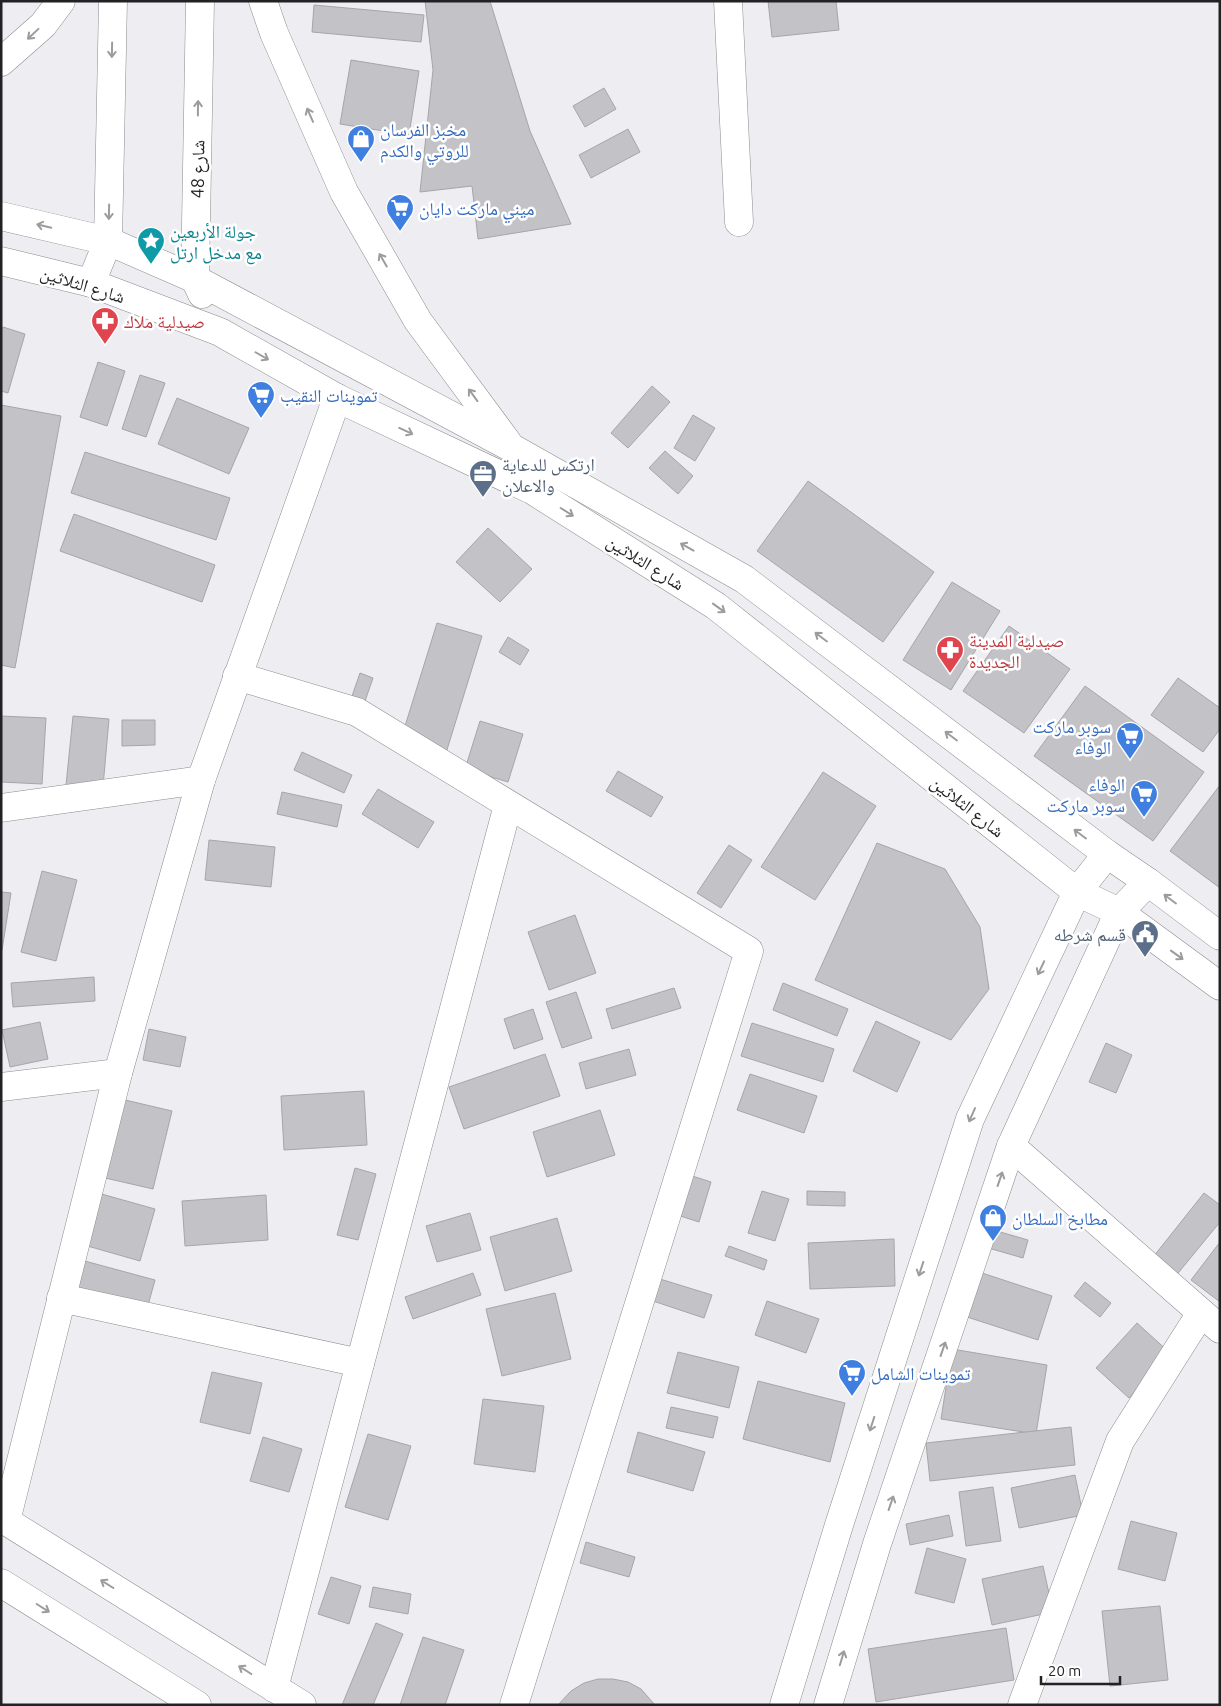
<svg xmlns="http://www.w3.org/2000/svg" width="1221" height="1706" font-family="Ubuntu,'Noto Naskh Arabic',sans-serif">
<rect width="100%" height="100%" fill="#eeeef2"/>
<g fill="#c3c2c6" stroke="#a6a6a9">
<path d="M425,1H490L530,131L571,224L478,239L472,186L420,192L433,70Z"/>
<path d="M768,1H836L839,30L772,37Z"/>
<path d="M314,5L424,15L421,42L312,32Z"/>
<path d="M351,60L419,71L409,135L340,124Z"/>
<path d="M604,88L616,109L585,127L573,106Z"/>
<path d="M628,129L640,152L591,178L579,155Z"/>
<path d="M3,327L25,334L8,393L1,391V332Z"/>
<path d="M98,362L125,371L107,426L80,417Z"/>
<path d="M140,375L165,383L146,437L122,429Z"/>
<path d="M652,386L670,402L628,448L611,433Z"/>
<path d="M177,398L249,428L229,474L158,444Z"/>
<path d="M1,405L61,416L15,668L1,665Z"/>
<path d="M693,415L715,428L695,461L674,448Z"/>
<path d="M665,451L693,476L678,494L649,468Z"/>
<path d="M85,452L230,498L216,540L71,493Z"/>
<path d="M808,481L934,572L883,642L757,551Z"/>
<path d="M74,514L215,565L202,602L60,551Z"/>
<path d="M488,528L532,569L500,602L456,562Z"/>
<path d="M952,582L1000,611L951,690L903,660Z"/>
<path d="M437,623L482,636L446,753L401,739Z"/>
<path d="M1009,626L1070,669L1024,733L963,691Z"/>
<path d="M508,637L529,650L520,665L499,652Z"/>
<path d="M360,673L373,678L364,704L351,699Z"/>
<path d="M1178,678L1220,708V729L1203,752L1151,715Z"/>
<path d="M1085,686L1204,772L1153,841L1034,756Z"/>
<path d="M1,716L46,718L42,784L1,782Z"/>
<path d="M73,716L109,719L102,798L65,795Z"/>
<path d="M122,720H155V745L122,746Z"/>
<path d="M480,721L523,734L508,782L465,769Z"/>
<path d="M302,752L352,775L344,793L294,770Z"/>
<path d="M618,771L663,797L651,817L606,791Z"/>
<path d="M823,772L876,806L815,900L761,867Z"/>
<path d="M1220,785V888L1170,851Z"/>
<path d="M378,789L434,822L418,848L362,814Z"/>
<path d="M282,792L342,805L337,827L277,814Z"/>
<path d="M209,840L275,847L271,887L205,880Z"/>
<path d="M877,843L945,869L980,927L989,989L951,1040L815,980Z"/>
<path d="M729,845L752,860L721,908L697,893Z"/>
<path d="M42,871L77,880L56,961L21,952Z"/>
<path d="M1,892L11,893L2,950H1Z"/>
<path d="M575,915L596,973L549,990L528,932Z"/>
<path d="M94,977L95,1001L13,1007L11,983Z"/>
<path d="M783,983L848,1009L837,1036L773,1010Z"/>
<path d="M674,988L681,1008L612,1029L606,1009Z"/>
<path d="M576,992L592,1038L562,1048L546,1002Z"/>
<path d="M533,1009L543,1039L514,1049L504,1019Z"/>
<path d="M876,1021L920,1042L897,1092L853,1071Z"/>
<path d="M40,1022L48,1059L10,1067L2,1030Z"/>
<path d="M752,1023L834,1049L823,1082L741,1056Z"/>
<path d="M149,1029L186,1037L180,1067L143,1060Z"/>
<path d="M1106,1043L1132,1055L1116,1093L1089,1082Z"/>
<path d="M629,1049L636,1075L586,1089L579,1063Z"/>
<path d="M545,1054L560,1096L464,1129L449,1087Z"/>
<path d="M750,1074L817,1096L804,1133L737,1110Z"/>
<path d="M364,1091L367,1145L284,1150L281,1096Z"/>
<path d="M121,1099L172,1111L153,1189L101,1177Z"/>
<path d="M600,1110L615,1155L547,1177L533,1132Z"/>
<path d="M355,1168L376,1174L358,1240L337,1235Z"/>
<path d="M683,1173L711,1182L699,1222L671,1213Z"/>
<path d="M762,1191L789,1199L775,1241L748,1233Z"/>
<path d="M807,1191L845,1192V1206L807,1205Z"/>
<path d="M98,1193L155,1209L140,1261L84,1245Z"/>
<path d="M1204,1193L1220,1205V1222L1165,1289L1142,1271Z"/>
<path d="M266,1195L268,1240L185,1246L182,1201Z"/>
<path d="M470,1213L481,1250L437,1262L426,1226Z"/>
<path d="M557,1218L572,1271L505,1291L490,1237Z"/>
<path d="M983,1227L1028,1240L1023,1258L978,1245Z"/>
<path d="M894,1239L895,1286L810,1289L808,1243Z"/>
<path d="M1220,1242V1302L1191,1280Z"/>
<path d="M729,1246L767,1260L764,1270L725,1256Z"/>
<path d="M81,1260L155,1280L147,1309L73,1290Z"/>
<path d="M979,1272L1052,1296L1038,1340L964,1316Z"/>
<path d="M473,1273L481,1295L413,1319L405,1297Z"/>
<path d="M660,1279L712,1295L704,1318L653,1301Z"/>
<path d="M1085,1282L1111,1303L1100,1317L1074,1296Z"/>
<path d="M555,1293L571,1359L502,1376L486,1309Z"/>
<path d="M767,1301L819,1319L806,1353L755,1335Z"/>
<path d="M1137,1323L1170,1353L1129,1398L1096,1368Z"/>
<path d="M952,1349L1047,1365L1036,1434L941,1419Z"/>
<path d="M678,1352L739,1367L729,1408L667,1393Z"/>
<path d="M212,1372L262,1383L250,1434L200,1422Z"/>
<path d="M758,1381L845,1403L830,1462L743,1439Z"/>
<path d="M483,1399L544,1406L535,1472L474,1464Z"/>
<path d="M671,1407L718,1417L713,1438L666,1428Z"/>
<path d="M1071,1427L1075,1465L930,1481L926,1443Z"/>
<path d="M638,1432L705,1452L693,1491L627,1472Z"/>
<path d="M368,1434L411,1446L388,1520L345,1507Z"/>
<path d="M263,1437L302,1449L289,1492L250,1481Z"/>
<path d="M1075,1475L1083,1515L1019,1528L1011,1488Z"/>
<path d="M993,1487L1001,1541L966,1546L959,1492Z"/>
<path d="M949,1515L953,1536L910,1545L906,1524Z"/>
<path d="M1131,1521L1177,1533L1165,1581L1118,1569Z"/>
<path d="M586,1542L635,1557L629,1577L580,1563Z"/>
<path d="M927,1548L966,1559L954,1603L915,1593Z"/>
<path d="M1043,1566L1053,1612L992,1625L982,1579Z"/>
<path d="M331,1577L361,1586L349,1624L318,1614Z"/>
<path d="M373,1587L411,1594L408,1614L369,1607Z"/>
<path d="M1160,1606L1168,1680L1110,1686L1102,1611Z"/>
<path d="M376,1623L403,1634L373,1705H342Z"/>
<path d="M1006,1628L1014,1680L876,1702L868,1649Z"/>
<path d="M423,1637L464,1650L445,1705H400Z"/>
<path d="M598,1679H613L628,1682L641,1689L655,1705H558L571,1691L584,1683Z"/>
</g>
<g fill="none" stroke-linecap="round" stroke-linejoin="round">
<defs>
<g id="minor">
<path d="M728,1L739,222"/>
<path d="M1,216L108,241"/>
<path d="M1,261L91,283"/>
<path d="M237,676L357,712L749,951L514,1705"/>
<path d="M1,808L201,780"/>
<path d="M1,1087L118,1073"/>
<path d="M1011,1146L1220,1329"/>
<path d="M61,1298L360,1363"/>
<path d="M1,1518L302,1705"/>
<path d="M6,1521L118,1073L201,780L337,398"/>
<path d="M1,1583L197,1705"/>
<path d="M274,1688L508,805"/>
<path d="M784,1705L839,1525L970,1119L1077,892L1107,854"/>
<path d="M828,1705L877,1544L1011,1146L1119,912L1148,882"/>
<path d="M1022,1705L1120,1441L1201,1313"/>
</g>
<g id="major">
<path d="M113,1L108,241L91,283L220,332L337,398L532,490L716,606L1077,892L1119,912L1220,986"/>
<path d="M200,1L195,279L202,294"/>
<path d="M263,1L274,33L344,192L418,321L508,443"/>
<path d="M1,62L43,25L61,1"/>
<path d="M108,241L195,279L512,448L744,579L1107,854L1148,882L1220,936"/>
</g>
</defs>
<use href="#minor" stroke="#8b8c8f" stroke-width="29"/>
<use href="#major" stroke="#8b8c8f" stroke-width="29"/>
<use href="#minor" stroke="#fff" stroke-width="28"/>
<use href="#major" stroke="#fff" stroke-width="28"/>
</g>
<defs><path id="oneway-shaft" d="M-6 0H5M1.5-3L5.5 0L1.5 3" fill="none" stroke-width="1.6" stroke-linecap="round" stroke-linejoin="round" transform="scale(1.25)"/></defs>
<g stroke="#9c9c9c">
<use href="#oneway-shaft" transform="translate(33 34) rotate(137)"/>
<use href="#oneway-shaft" transform="translate(112 50) rotate(91)"/>
<use href="#oneway-shaft" transform="translate(198 108) rotate(-89)"/>
<use href="#oneway-shaft" transform="translate(310 115) rotate(-114)"/>
<use href="#oneway-shaft" transform="translate(109 212) rotate(91)"/>
<use href="#oneway-shaft" transform="translate(44 226) rotate(-166)"/>
<use href="#oneway-shaft" transform="translate(383 260) rotate(-120)"/>
<use href="#oneway-shaft" transform="translate(262 356) rotate(30)"/>
<use href="#oneway-shaft" transform="translate(473 395) rotate(-126)"/>
<use href="#oneway-shaft" transform="translate(406 431) rotate(25)"/>
<use href="#oneway-shaft" transform="translate(567 512) rotate(32)"/>
<use href="#oneway-shaft" transform="translate(687 547) rotate(-151)"/>
<use href="#oneway-shaft" transform="translate(719 608) rotate(36)"/>
<use href="#oneway-shaft" transform="translate(821 637) rotate(-143)"/>
<use href="#oneway-shaft" transform="translate(951 736) rotate(-143)"/>
<use href="#oneway-shaft" transform="translate(1080 834) rotate(-143)"/>
<use href="#oneway-shaft" transform="translate(1170 899) rotate(-143)"/>
<use href="#oneway-shaft" transform="translate(1177 955) rotate(36)"/>
<use href="#oneway-shaft" transform="translate(1041 968) rotate(115)"/>
<use href="#oneway-shaft" transform="translate(972 1115) rotate(114)"/>
<use href="#oneway-shaft" transform="translate(1000 1179) rotate(-71)"/>
<use href="#oneway-shaft" transform="translate(921 1269) rotate(108)"/>
<use href="#oneway-shaft" transform="translate(943 1349) rotate(-71)"/>
<use href="#oneway-shaft" transform="translate(872 1424) rotate(108)"/>
<use href="#oneway-shaft" transform="translate(891 1503) rotate(-71)"/>
<use href="#oneway-shaft" transform="translate(107 1584) rotate(-148)"/>
<use href="#oneway-shaft" transform="translate(43 1608) rotate(32)"/>
<use href="#oneway-shaft" transform="translate(842 1658) rotate(-73)"/>
<use href="#oneway-shaft" transform="translate(245 1670) rotate(-148)"/>
</g>
<defs>
<symbol id="shop-pin" viewBox="-11 -11 22 30"><path d="M0 17L-7.5 6A9.5 9.5 0 1 1 7.5 6Z" fill="#3f7fe0" stroke="#fff"/><path d="M-5-2.5h2.3a2.7 3.5 0 0 1 5.4 0H5L5.5 6h-11ZM-1.5-2.5h3a1.5 2.3 0 0 0-3 0Z" fill="#fff"/></symbol>
<symbol id="supermarket-pin" viewBox="-11 -11 22 30"><path d="M0 17L-7.5 6A9.5 9.5 0 1 1 7.5 6Z" fill="#3f7fe0" stroke="#fff"/><path d="M-6-5.5h2.5l.6 2H6L4.5 2H-2.5L-4.4-4H-6ZM-1.5 3.2a1.3 1.3 0 1 0 .1 0ZM3 3.2a1.3 1.3 0 1 0 .1 0Z" fill="#fff"/></symbol>
<symbol id="sight-pin" viewBox="-11 -11 22 30"><path d="M0 17L-7.5 6A9.5 9.5 0 1 1 7.5 6Z" fill="#0f9aa8" stroke="#fff"/><path d="M0-6L1.8-2.2L6-1.7L2.9 1.2L3.7 5.4L0 3.3L-3.7 5.4L-2.9 1.2L-6-1.7L-1.8-2.2Z" fill="#fff"/></symbol>
<symbol id="pharmacy-pin" viewBox="-11 -11 22 30"><path d="M0 17L-7.5 6A9.5 9.5 0 1 1 7.5 6Z" fill="#e0444e" stroke="#fff"/><path d="M-2-6h4v4h4v4h-4v4h-4v-4h-4v-4h4Z" fill="#fff"/></symbol>
<symbol id="office-pin" viewBox="-11 -11 22 30"><path d="M0 17L-7.5 6A9.5 9.5 0 1 1 7.5 6Z" fill="#5c6f8a" stroke="#fff"/><path d="M-6-3h4V-5.5h4V-3h4V5H-6ZM-1-4.5V-3h2v-1.5ZM-6 0V1H6V0Z" fill="#fff"/></symbol>
<symbol id="civic-pin" viewBox="-11 -11 22 30"><path d="M0 17L-7.5 6A9.5 9.5 0 1 1 7.5 6Z" fill="#5c6f8a" stroke="#fff"/><path d="M-.6-6.5H3V-4.5H.6V-3L4-1V1h2V6H-6V1h2V-1L-.6-3ZM-1.2 2.5V6h2.4V2.5Z" fill="#fff"/></symbol>
</defs>
<g fill-rule="evenodd">
<use href="#shop-pin" x="345" y="123" width="32" height="43"/>
<use href="#supermarket-pin" x="384" y="192" width="32" height="43"/>
<use href="#sight-pin" x="135" y="225" width="32" height="43"/>
<use href="#pharmacy-pin" x="89" y="305" width="32" height="43"/>
<use href="#supermarket-pin" x="245" y="379" width="32" height="43"/>
<use href="#office-pin" x="467" y="458" width="32" height="43"/>
<use href="#pharmacy-pin" x="934" y="634" width="32" height="43"/>
<use href="#supermarket-pin" x="1114" y="720" width="32" height="43"/>
<use href="#supermarket-pin" x="1128" y="778" width="32" height="43"/>
<use href="#civic-pin" x="1129" y="918" width="32" height="43"/>
<use href="#shop-pin" x="977" y="1202" width="32" height="43"/>
<use href="#supermarket-pin" x="836" y="1357" width="32" height="43"/>
</g>
<g text-anchor="middle" dominant-baseline="central" stroke-width="5" stroke-linejoin="round" paint-order="stroke">
<g font-size="18" fill="#366cbe" stroke="#fff" text-anchor="start">
<text x="380" y="129">مخبز الفرسان<tspan x="380" dy="21">للروتي والكدم</tspan></text>
<text x="419" y="208">ميني ماركت دايان</text>
<text x="280" y="395">تموينات النقيب</text>
<text x="1111" y="726" text-anchor="end">سوبر ماركت<tspan x="1111" dy="21">الوفاء</tspan></text>
<text x="1125" y="784" text-anchor="end">الوفاء<tspan x="1125" dy="21">سوبر ماركت</tspan></text>
<text x="1012" y="1218">مطابخ السلطان</text>
<text x="871" y="1373">تموينات الشامل</text>
</g>
<g font-size="18" fill="#222224" stroke="#fff">
<text transform="translate(197 169) rotate(-89)">شارع 48</text>
<text transform="translate(83 284) rotate(17)">شارع الثلاثين</text>
<text transform="translate(646 562) rotate(32)">شارع الثلاثين</text>
<text transform="translate(968 806) rotate(38)">شارع الثلاثين</text>
</g>
<g font-size="18" fill="#0d838f" stroke="#fff" text-anchor="start">
<text x="170" y="231">جولة الأربعين<tspan x="170" dy="21">مع مدخل ارتل</tspan></text>
</g>
<g font-size="18" fill="#be3a42" stroke="#fff" text-anchor="start">
<text x="124" y="321">صيدلية ملاك</text>
<text x="969" y="640">صيدلية المدينة<tspan x="969" dy="21">الجديدة</tspan></text>
</g>
<g font-size="18" fill="#4e5e75" stroke="#fff" text-anchor="start">
<text x="502" y="464">ارتكس للدعاية<tspan x="502" dy="21">والاعلان</tspan></text>
<text x="1126" y="934" text-anchor="end">قسم شرطه</text>
</g>
</g>
<rect width="1221" height="1706" fill="none" stroke="#222224" stroke-width="5"/>
<path d="M1041 1676v8h79v-8" fill="none" stroke="#222224" stroke-width="2.5"/>
<text x="1048" y="1676" font-size="15" fill="#222224" stroke="#ffffff" stroke-width="4" paint-order="stroke">20 m</text>
</svg>
